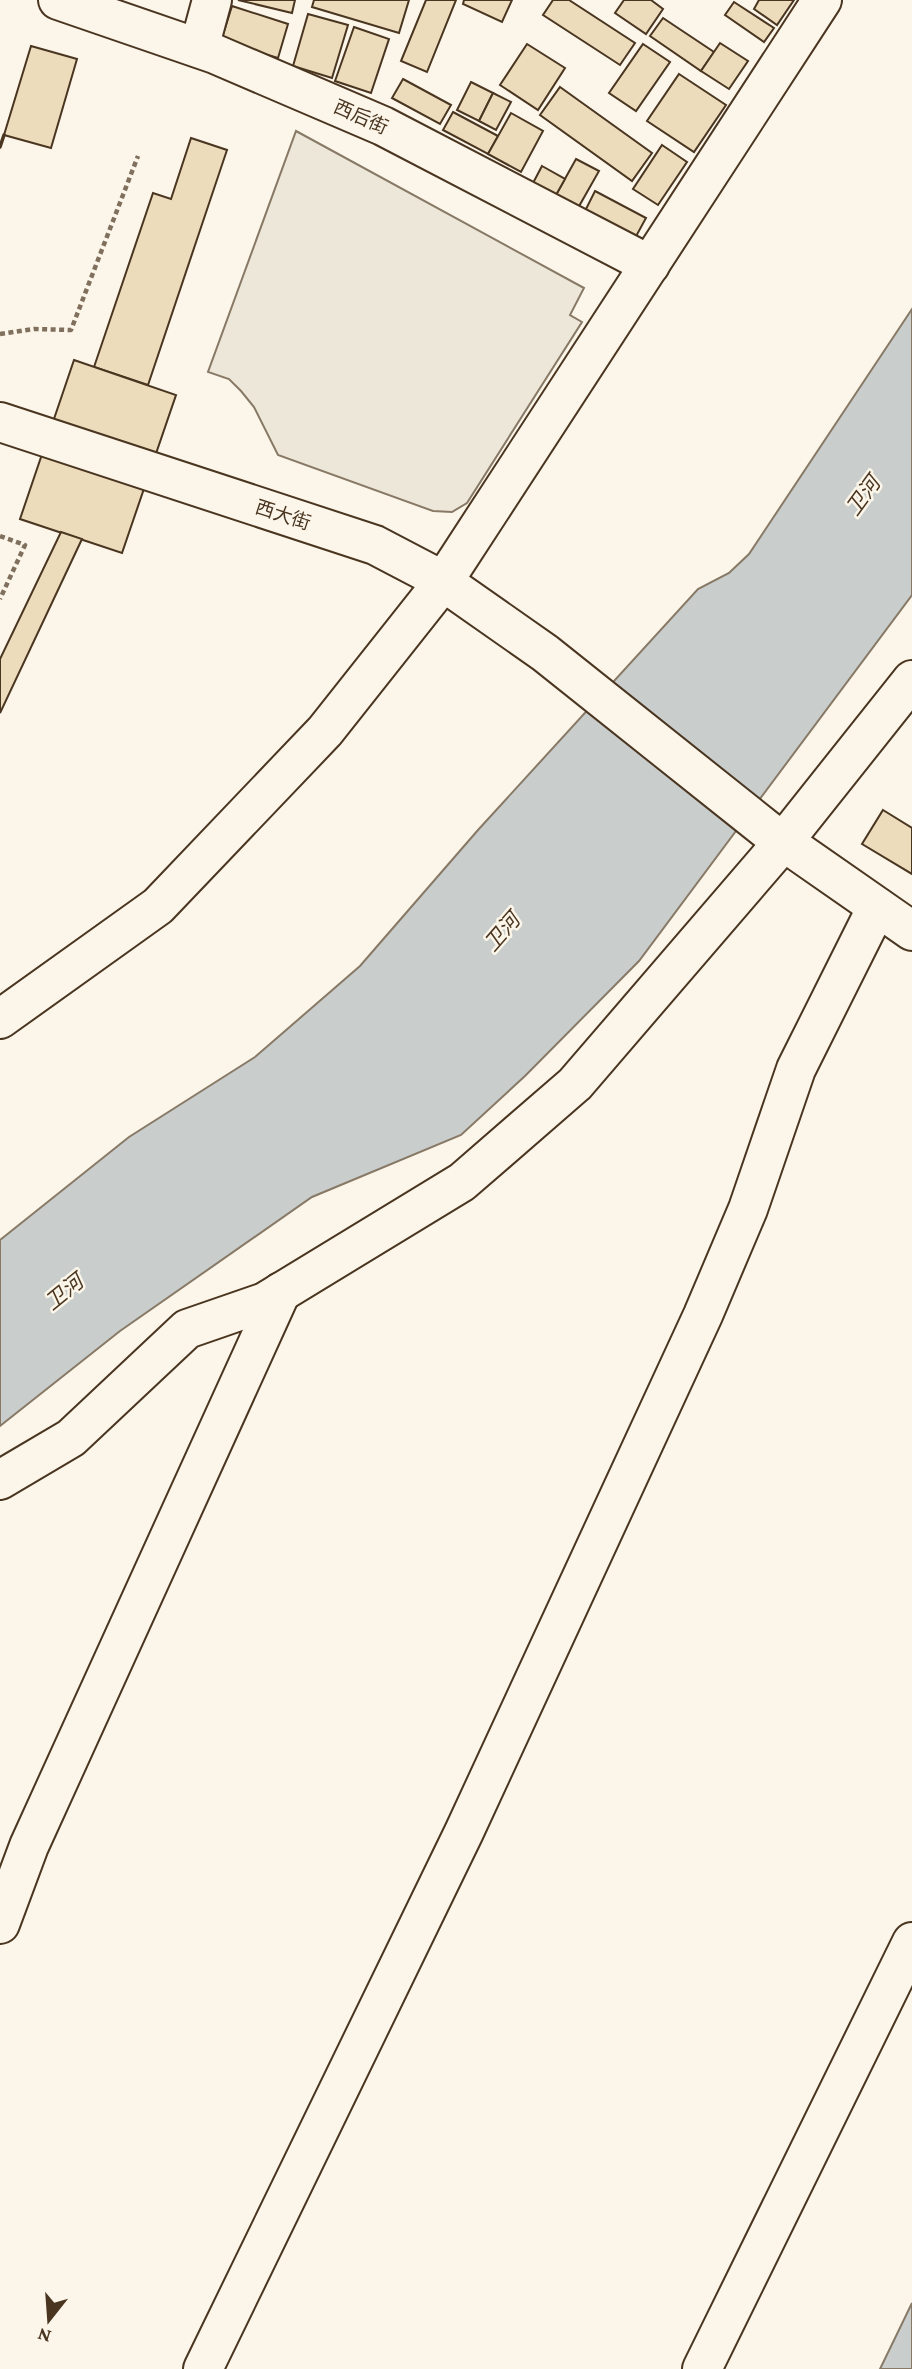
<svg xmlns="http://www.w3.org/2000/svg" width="912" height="2369" font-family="'Crimson Pro','Noto Sans SC',serif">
<rect width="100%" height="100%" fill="#fbf6e9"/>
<path fill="#ede7d9" stroke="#887966" stroke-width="2" d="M296,131L584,288L570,315L582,322L467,503L452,512L433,511L278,455L254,407L241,391L229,379L208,372Z"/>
<g fill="#c9cecd" stroke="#887966" stroke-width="2">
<path d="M912,309V595L639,961L525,1076L461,1135L312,1197L120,1331L0,1426V1240L129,1137L255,1057L360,966L478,830L698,589L729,573L749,554Z"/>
<path d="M912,2303V2369H880Z"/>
</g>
<g fill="#ecdcbc" stroke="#4a3520" stroke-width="2">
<path d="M238,0H295L292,13Z"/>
<path d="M314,0H409L399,33L312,7Z"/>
<path d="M426,0H456L427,72L401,61Z"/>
<path d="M464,0H512L502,22L463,4Z"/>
<path d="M553,0H569L635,43L620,65L543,15Z"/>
<path d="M624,0H651L663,9L646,34L615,13Z"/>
<path d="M759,0H794L777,25L754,9Z"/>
<path d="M734,2L774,28L764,42L725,15Z"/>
<path d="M232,6L288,24L278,58L221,41Z"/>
<path d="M308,14L348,25L332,78L293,66Z"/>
<path d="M663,18L714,52L701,71L650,36Z"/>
<path d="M354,27L389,39L371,93L335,81Z"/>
<path d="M720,43L748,61L729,89L701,71Z"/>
<path d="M527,44L565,68L538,110L500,85Z"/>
<path d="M643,44L670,62L636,111L609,93Z"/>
<path d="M31,46L77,59L51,148L4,135Z"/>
<path d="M679,74L726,105L694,152L647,121Z"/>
<path d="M403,79L451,105L440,124L392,98Z"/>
<path d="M471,82L493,93L479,121L457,110Z"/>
<path d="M560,87L652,153L632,181L540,115Z"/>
<path d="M493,93L511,102L496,130L479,121Z"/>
<path d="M453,112L498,136L488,154L443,130Z"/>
<path d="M511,113L543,131L521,172L488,154Z"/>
<path d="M191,138L227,150L148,385L94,367L153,193L171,199Z"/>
<path d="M662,145L687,162L658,205L633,189Z"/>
<path d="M576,159L599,171L578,208L556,195Z"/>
<path d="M542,166L565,179L556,195L533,183Z"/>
<path d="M595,191L646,218L634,240L584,213Z"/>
<path d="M74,360L176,395L122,553L20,519Z"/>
<path d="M61,532L82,539L0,713V659Z"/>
<path d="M883,810L912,828V874L862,844Z"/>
</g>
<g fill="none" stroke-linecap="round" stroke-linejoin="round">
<defs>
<g id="minor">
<path d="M58,0L215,54L383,126L650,265"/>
<path d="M199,48L212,0"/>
<path d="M0,422L375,545L438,578L545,653L767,830L912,931"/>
<path d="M0,1019L158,906L325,731L443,582L822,0"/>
<path d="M0,1480L71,1438L187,1329L265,1302L462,1182L575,1084L784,841L912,680"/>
<path d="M0,1924L29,1846L281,1292"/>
<path d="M203,2369L464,1832L703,1315L748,1209L796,1069L877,907"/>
<path d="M702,2369L912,1942"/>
</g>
</defs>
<use href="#minor" stroke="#4a3520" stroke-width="42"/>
<g stroke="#7f6f5c" stroke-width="4.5" stroke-dasharray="5 3.5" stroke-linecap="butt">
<path d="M0,334L34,329L71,330L138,156"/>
<path d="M0,536L25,545L0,599"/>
</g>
<use href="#minor" stroke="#fbf6e9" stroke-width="38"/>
<path stroke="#4a3520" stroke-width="3.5" d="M0,147L4,135"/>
</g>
<g text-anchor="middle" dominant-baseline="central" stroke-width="5" stroke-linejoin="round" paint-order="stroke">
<g font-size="19" fill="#4a3520" stroke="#fbf6e9">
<text transform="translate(361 117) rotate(24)">西后街</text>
<text transform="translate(283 515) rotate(18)">西大街</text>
</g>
<g font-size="21" font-style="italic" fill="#4a3520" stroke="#fbf6e9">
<text transform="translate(863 496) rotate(-54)">卫河</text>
<text transform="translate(502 932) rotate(-49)">卫河</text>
<text transform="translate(64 1292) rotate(-39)">卫河</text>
</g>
</g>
<g transform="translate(49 2320) rotate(197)" stroke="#fbf6e9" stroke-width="5" paint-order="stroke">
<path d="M0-5L12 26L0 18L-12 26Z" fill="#4a3520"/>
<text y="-10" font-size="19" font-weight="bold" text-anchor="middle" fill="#4a3520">N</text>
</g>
</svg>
